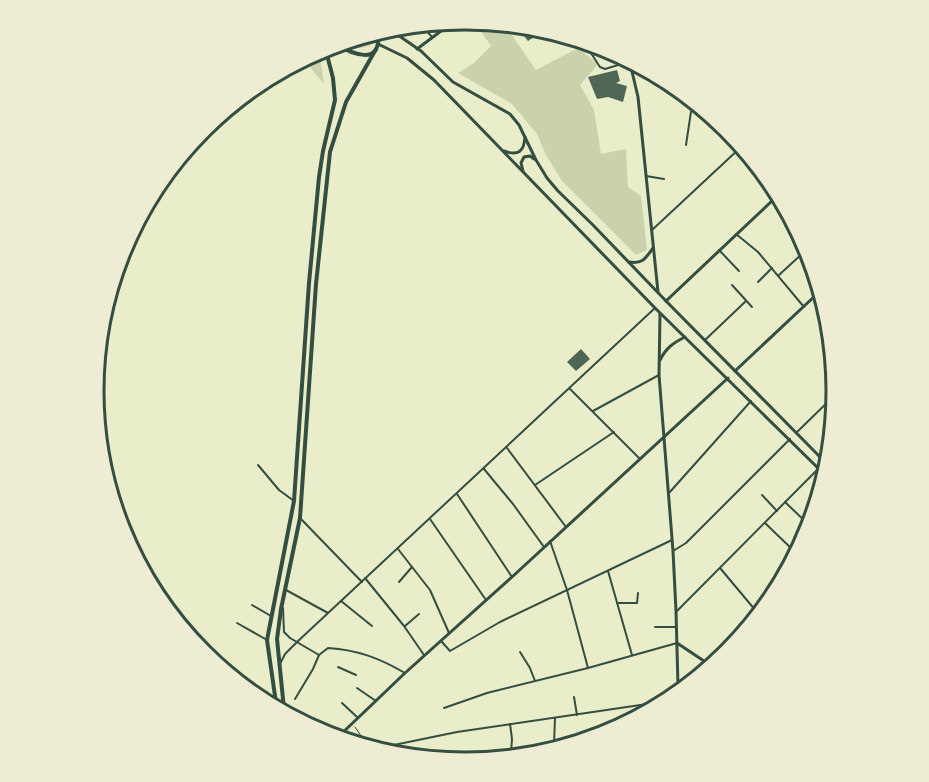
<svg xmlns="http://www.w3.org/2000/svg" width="929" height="782" font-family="'Archivo Narrow',sans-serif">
<rect width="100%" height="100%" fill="#e9edc9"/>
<g fill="#cad2ad">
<path d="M474,21L507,28L536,70L578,48L598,64L580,85L594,110L601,154L626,149L628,187L641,196L647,250L638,254H635L562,181L546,155L537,134L512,104L458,73L474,63L491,46Z"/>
<path d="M372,38L371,45C361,50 354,48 345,43Z"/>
<path d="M319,50L324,84L304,60Z"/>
</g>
<g fill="#4f6655">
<path d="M520,31L539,34L528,41Z"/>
<path d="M617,70L620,81L616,83L627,86L623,102L608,97L597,99L588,77Z"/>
<path d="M581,349L590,359L576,371L567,362Z"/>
</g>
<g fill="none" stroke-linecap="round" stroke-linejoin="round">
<path stroke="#344e41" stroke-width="1" d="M355,727L366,743"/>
<g stroke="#344e41" stroke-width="2">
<path d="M424,28L432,37"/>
<path d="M585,44L600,67L605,69L628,62"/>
<path d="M686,145L692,105"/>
<path d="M646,176L664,179"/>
<path d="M652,230L740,148"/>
<path d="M736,234L758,252L804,307"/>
<path d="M719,250L739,271"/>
<path d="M779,275L804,252"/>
<path d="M758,282L772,268"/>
<path d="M732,285L752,307"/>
<path d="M705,340L746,301"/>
<path d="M570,389L640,459"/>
<path d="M593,411L659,375"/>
<path d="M796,433L836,394"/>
<path d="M507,448L566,527"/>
<path d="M258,465L279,490L294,501"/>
<path d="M484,469L513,504L544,547"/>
<path d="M535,485L614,432"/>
<path d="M669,493L751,401"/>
<path d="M457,494L512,577"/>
<path d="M762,495L777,511"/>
<path d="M785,502L809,525"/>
<path d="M301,519L362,582"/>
<path d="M430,519L486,600"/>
<path d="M765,523L795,552"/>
<path d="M550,541L567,590L588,668"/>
<path d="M398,549L430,590L449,633"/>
<path d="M673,551L686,543L790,439"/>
<path d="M720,568L756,611"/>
<path d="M608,571L632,655"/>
<path d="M365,578L404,626L424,655"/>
<path d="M399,582L412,567"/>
<path d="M286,590L328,613"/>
<path d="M341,601L372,626"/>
<path d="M617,603H637L638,593"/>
<path d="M252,605L271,616"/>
<path d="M283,608L284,632L290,638L319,655L328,648C358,650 379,658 405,673"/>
<path d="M677,611L819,468"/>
<path d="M237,623L267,640"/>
<path d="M405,626L419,614"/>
<path d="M655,627H676"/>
<path d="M442,642L450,651L500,622L672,540"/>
<path d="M520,652L530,668L535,681"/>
<path d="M281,662L285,654L297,642L655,308"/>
<path d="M338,667L356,675"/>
<path d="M357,688L376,701"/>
<path d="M574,697L577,715"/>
<path d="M295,699L313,669L319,655"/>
<path d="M342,703L357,717"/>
<path d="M444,708L487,693L588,668L677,643"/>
<path d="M510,724L512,739L511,753"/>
<path d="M554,745L555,718"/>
<path d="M384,747L457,732L654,703"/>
</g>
<g stroke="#344e41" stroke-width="3">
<path d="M630,63L638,97L658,292"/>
<path d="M666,301L774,199"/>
<path d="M660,314L659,375L673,551L676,611L678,686"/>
<path d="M660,360C666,348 673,343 685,337"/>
<path d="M735,371L817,294"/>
<path d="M677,643L710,665"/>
<path d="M338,737L405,673L512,577L728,378"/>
</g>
<g stroke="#344e41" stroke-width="3">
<path d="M395,33L421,51L453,82L510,114L519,125L536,160L547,178L558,191L593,225L666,301L822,459"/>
<path d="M378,44L407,58L434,80L655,308L820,470"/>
<path d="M417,49L453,22"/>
<path d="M504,151C518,156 524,152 525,137"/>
<path d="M523,171L521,163L524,157L530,156L534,159"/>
<path d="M629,262C643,264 645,259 653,248"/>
</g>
<g stroke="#344e41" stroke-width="4">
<path d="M338,45C352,54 380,65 378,37"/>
<path d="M276,703L267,640L294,501L309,283L319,177L323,151L335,100L333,78L325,47"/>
<path d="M284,709L277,639L281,609L300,518L316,284L330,152L346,102L376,49"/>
</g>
</g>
<path d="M0 0H929V782H0ZM104 391a361 361 0 1 1 722 0a361 361 0 1 1-722 0Z" fill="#eeecd3" fill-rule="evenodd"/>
<path fill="none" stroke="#344e41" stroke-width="3" d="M104 391a361 361 0 1 1 722 0a361 361 0 1 1-722 0Z"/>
</svg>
